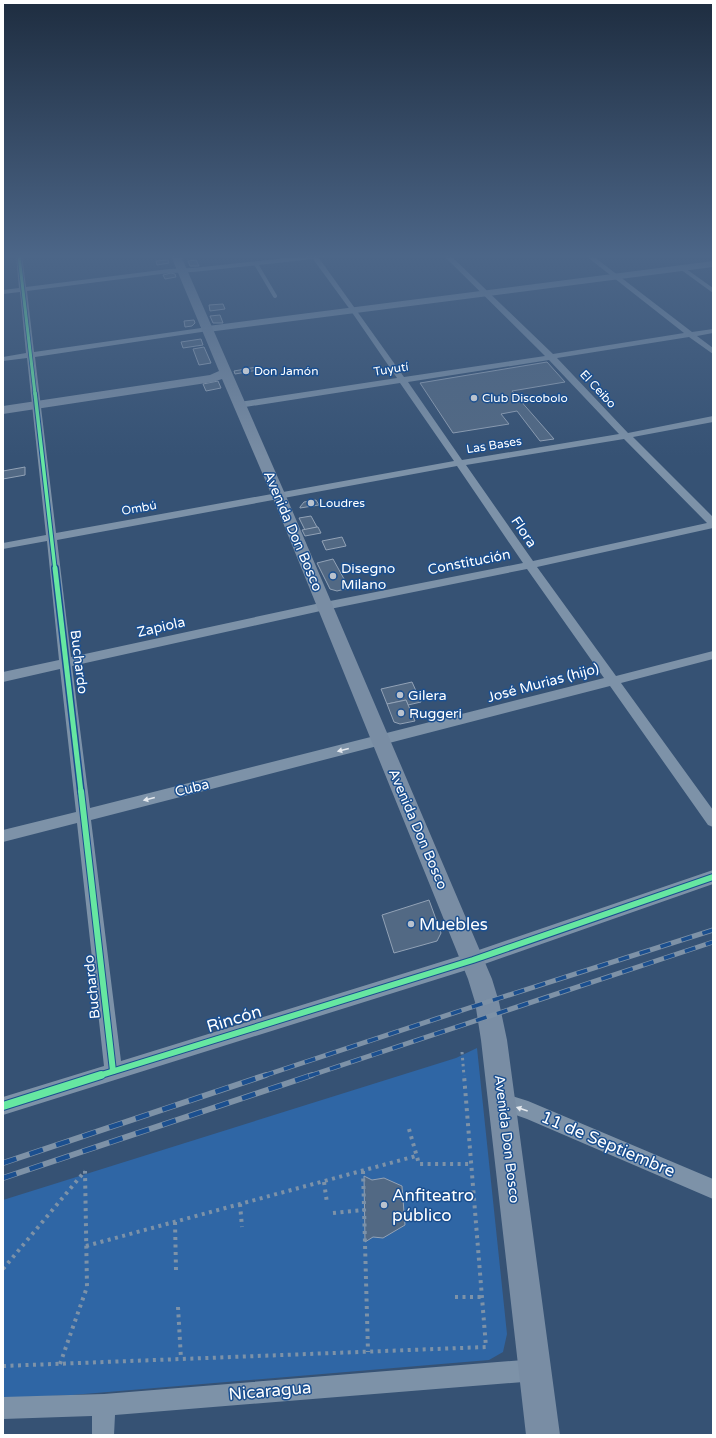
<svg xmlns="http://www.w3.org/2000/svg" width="716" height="1438" font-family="'Varela Round',sans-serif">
<rect width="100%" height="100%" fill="#365274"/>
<path fill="#2f66a5" d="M477,1048L507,1334L503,1352L489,1360L72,1395L3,1398V1200L456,1058Z"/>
<g fill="#526984" stroke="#92a2b6">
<path d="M168,260L169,263L157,265L156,261Z"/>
<path d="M196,260L199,266H190L188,261Z"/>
<path d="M171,273L175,274L176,277L165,279L163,275Z"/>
<path d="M223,304L225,309L210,311L209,305Z"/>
<path d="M220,315L223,323H213L210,316Z"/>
<path d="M194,320L195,323L192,326L185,327L184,321Z"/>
<path d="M201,339L203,345L183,348L181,342Z"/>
<path d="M204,347L211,363L199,365L193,349Z"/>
<path d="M547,362L565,382L512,391L554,439L540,441L517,411L501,414L509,424L453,433L420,383Z"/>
<path d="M256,367L258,370L235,374L234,371Z"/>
<path d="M218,381L221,388L206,391L203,384Z"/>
<path d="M25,467V475L3,479V471Z"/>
<path d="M316,500L319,505L300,508V507L304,502Z"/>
<path d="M311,516L317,527L305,530L299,518Z"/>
<path d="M317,527H318L321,533L305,536L302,530Z"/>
<path d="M342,537L346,546L326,550L322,541Z"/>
<path d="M333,559L349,588L337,591L330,589L317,563Z"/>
<path d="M412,682L421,702L408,705L406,700L387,704L381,689Z"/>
<path d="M406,700L415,721L400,724L394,722L387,704Z"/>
<path d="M429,900L441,933L437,941L394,953L382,915Z"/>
<path d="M364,1176L372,1180L384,1178L402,1186L405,1225L383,1238L373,1237L365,1242Z"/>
</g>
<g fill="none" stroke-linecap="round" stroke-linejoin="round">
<path stroke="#7d92a8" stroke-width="3" stroke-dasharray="2.5 3.5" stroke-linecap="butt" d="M462,1052L464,1076"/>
<g stroke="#7d92a8" stroke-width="4" stroke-dasharray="3 4.5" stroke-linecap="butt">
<path d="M409,1129L419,1164H471"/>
<path d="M363,1171L368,1352"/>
<path d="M324,1182L327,1203"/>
<path d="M240,1204L242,1227"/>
<path d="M333,1213L364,1210"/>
<path d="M175,1222L176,1270"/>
<path d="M86,1246L416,1156"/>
<path d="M3,1269L85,1171"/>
<path d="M455,1297H482"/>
<path d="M178,1307L181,1359"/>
<path d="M60,1364L87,1287L85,1171"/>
<path d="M3,1366L486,1347L464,1075"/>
</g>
<path stroke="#7d92a8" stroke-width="4" d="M256,264L275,296"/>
<g fill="#7d92a8" fill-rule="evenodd">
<path d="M16,256H22L26,287L169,269L193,268L304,256H326L319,258L404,377L545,356L444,256H451L553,354L684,333L586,256H593L692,332L713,329V333L697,336L713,348V354L689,337L557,358L628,433L713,416V422L633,437L713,517V528L537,567L616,676L713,651V659L621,683L713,810V827L708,825L610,686L91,820L121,1061L473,952L713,870V884L473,968L3,1115V1097L104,1066L77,823L3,842V830L76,812L60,669L3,682V672L59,660L47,541L3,549V543L46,535L27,358L3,361V357L26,353L20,292L3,294V290L19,288ZM313,259L351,311L397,378L239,402L235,405L236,407L239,408L400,383L454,461L56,533L35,357L208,331L212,329L208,327L34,352L27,291L169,273L193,272ZM549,360L619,434L462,460L408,382ZM624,439L707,523L533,561L466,465ZM457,466L523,563L325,602L71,657L57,540ZM527,569L604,678L90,808L72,666L325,610Z"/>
<path d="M682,266L713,288V293L680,269V267Z"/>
<path d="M502,1093L528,1101L713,1179V1199L527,1119L496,1108L493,1102L496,1096Z"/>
<path d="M536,1359L544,1362L547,1370L544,1378L536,1381L115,1415L114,1435H92V1416L3,1419V1397L104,1394Z"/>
</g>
<path fill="#7d92a8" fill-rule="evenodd" d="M713,261V267L208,332L203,329L208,326Z"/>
<path fill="#798da4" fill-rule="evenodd" d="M171,256H181L289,503L492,979L499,1002L507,1040L560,1435H526L481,1040L475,1002L468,979L275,503L222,379L213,382L3,414V406L210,375L219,371Z"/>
<defs>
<g id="rail-far1">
<path d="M263,1076L487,1002L713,930"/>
<path d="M309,1076L713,942"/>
</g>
<g id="rail">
<path d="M3,1163L266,1075"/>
<path d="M3,1178L312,1075"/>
</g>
</defs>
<use href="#rail-far1" stroke="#7e92a7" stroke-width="5"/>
<use href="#rail" stroke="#7e92a7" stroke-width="6"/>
<use href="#rail-far1" stroke="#1b4f8f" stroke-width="3.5" stroke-dasharray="11" stroke-linecap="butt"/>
<use href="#rail" stroke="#1b4f8f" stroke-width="4.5" stroke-dasharray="14" stroke-linecap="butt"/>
<defs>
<path id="cycleway-far4" d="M19,256L35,394"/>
<path id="cycleway-far3" d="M35,393L55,569"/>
<path id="cycleway-far2" d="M55,568L81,792"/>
<g id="cycleway-far1">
<path d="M81,791L113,1071"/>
<path d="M98,1076L473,960L713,877"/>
</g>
<path id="cycleway" d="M3,1106L101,1075"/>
</defs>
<use href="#cycleway-far4" stroke="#1b4f8f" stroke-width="4.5"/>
<use href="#cycleway-far3" stroke="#1b4f8f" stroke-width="5.5"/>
<use href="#cycleway-far2" stroke="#1b4f8f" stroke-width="8"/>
<use href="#cycleway-far1" stroke="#1b4f8f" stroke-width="8"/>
<use href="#cycleway" stroke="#1b4f8f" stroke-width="10"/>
<use href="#cycleway-far4" stroke="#66e7a1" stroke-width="3"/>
<use href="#cycleway-far3" stroke="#66e7a1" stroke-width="3.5"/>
<use href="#cycleway-far2" stroke="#66e7a1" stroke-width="5"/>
<use href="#cycleway-far1" stroke="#66e7a1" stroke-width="6"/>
<use href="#cycleway" stroke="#66e7a1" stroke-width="8"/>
</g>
<defs><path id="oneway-solid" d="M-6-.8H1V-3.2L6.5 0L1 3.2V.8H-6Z"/></defs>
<g fill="#e5e9ee">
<use href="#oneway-solid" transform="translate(343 750) rotate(166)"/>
<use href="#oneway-solid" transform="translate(149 799) rotate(166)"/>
<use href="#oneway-solid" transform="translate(522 1109) rotate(-161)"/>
</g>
<linearGradient id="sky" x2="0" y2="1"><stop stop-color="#1e2d40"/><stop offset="0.56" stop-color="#4c6688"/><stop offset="1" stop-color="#4c6688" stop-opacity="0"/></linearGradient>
<rect width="716" height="457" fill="url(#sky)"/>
<g fill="#b9c2ce" stroke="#1b4f8f" stroke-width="1.5">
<circle cx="246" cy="371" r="4"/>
<circle cx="474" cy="398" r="4"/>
<circle cx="311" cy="503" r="4"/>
<circle cx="333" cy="576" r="4"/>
<circle cx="400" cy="695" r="4"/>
<circle cx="401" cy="713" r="4"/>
<circle cx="411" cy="924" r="4"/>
<circle cx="384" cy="1205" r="4"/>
</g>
<g text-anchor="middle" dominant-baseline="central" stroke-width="3" stroke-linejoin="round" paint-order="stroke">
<g font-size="12" fill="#fff" stroke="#1b4f8f">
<text transform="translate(391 369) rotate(-9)">Tuyutí</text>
<text transform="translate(598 389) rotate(47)">El Ceibo</text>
<text transform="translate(494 445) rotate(-9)">Las Bases</text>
<text transform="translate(139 508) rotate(-10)">Ombú</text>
</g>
<g font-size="12" fill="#fff" stroke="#1b4f8f" text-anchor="start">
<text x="254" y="371">Don Jamón</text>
<text x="482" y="398">Club Discobolo</text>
<text x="319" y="503">Loudres</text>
</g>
<g font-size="14" fill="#fff" stroke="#1b4f8f">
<text transform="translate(293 531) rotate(67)">Avenida Don Bosco</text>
<text transform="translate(524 532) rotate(56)">Flora</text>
<text transform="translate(469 562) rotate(-11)">Constitución</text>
<text transform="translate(161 627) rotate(-13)">Zapiola</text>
<text transform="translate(79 662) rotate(83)">Buchardo</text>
<text transform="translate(543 683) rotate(-15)">José Murias (hijo)</text>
<text transform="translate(192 788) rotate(-14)">Cuba</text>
<text transform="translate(418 829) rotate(67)">Avenida Don Bosco</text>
<text transform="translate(92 987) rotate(-96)">Buchardo</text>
<text transform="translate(507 1139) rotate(83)">Avenida Don Bosco</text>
</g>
<g font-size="14" fill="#fff" stroke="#1b4f8f" text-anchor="start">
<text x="341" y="568">Disegno<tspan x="341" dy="16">Milano</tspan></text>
<text x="408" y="695">Gilera</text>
<text x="409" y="713">Ruggeri</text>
</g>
<g font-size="17" fill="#fff" stroke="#1b4f8f" text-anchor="start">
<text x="419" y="924">Muebles</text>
<text x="392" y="1195">Anfiteatro<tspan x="392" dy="20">público</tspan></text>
</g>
<g font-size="17" fill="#fff" stroke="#1b4f8f">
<text transform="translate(234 1019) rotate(-17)">Rincón</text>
<text transform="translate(608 1144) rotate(23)">11 de Septiembre</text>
<text transform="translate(270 1391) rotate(-5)">Nicaragua</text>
</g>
</g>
<rect width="716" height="1438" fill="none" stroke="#ffffff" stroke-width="8"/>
</svg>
